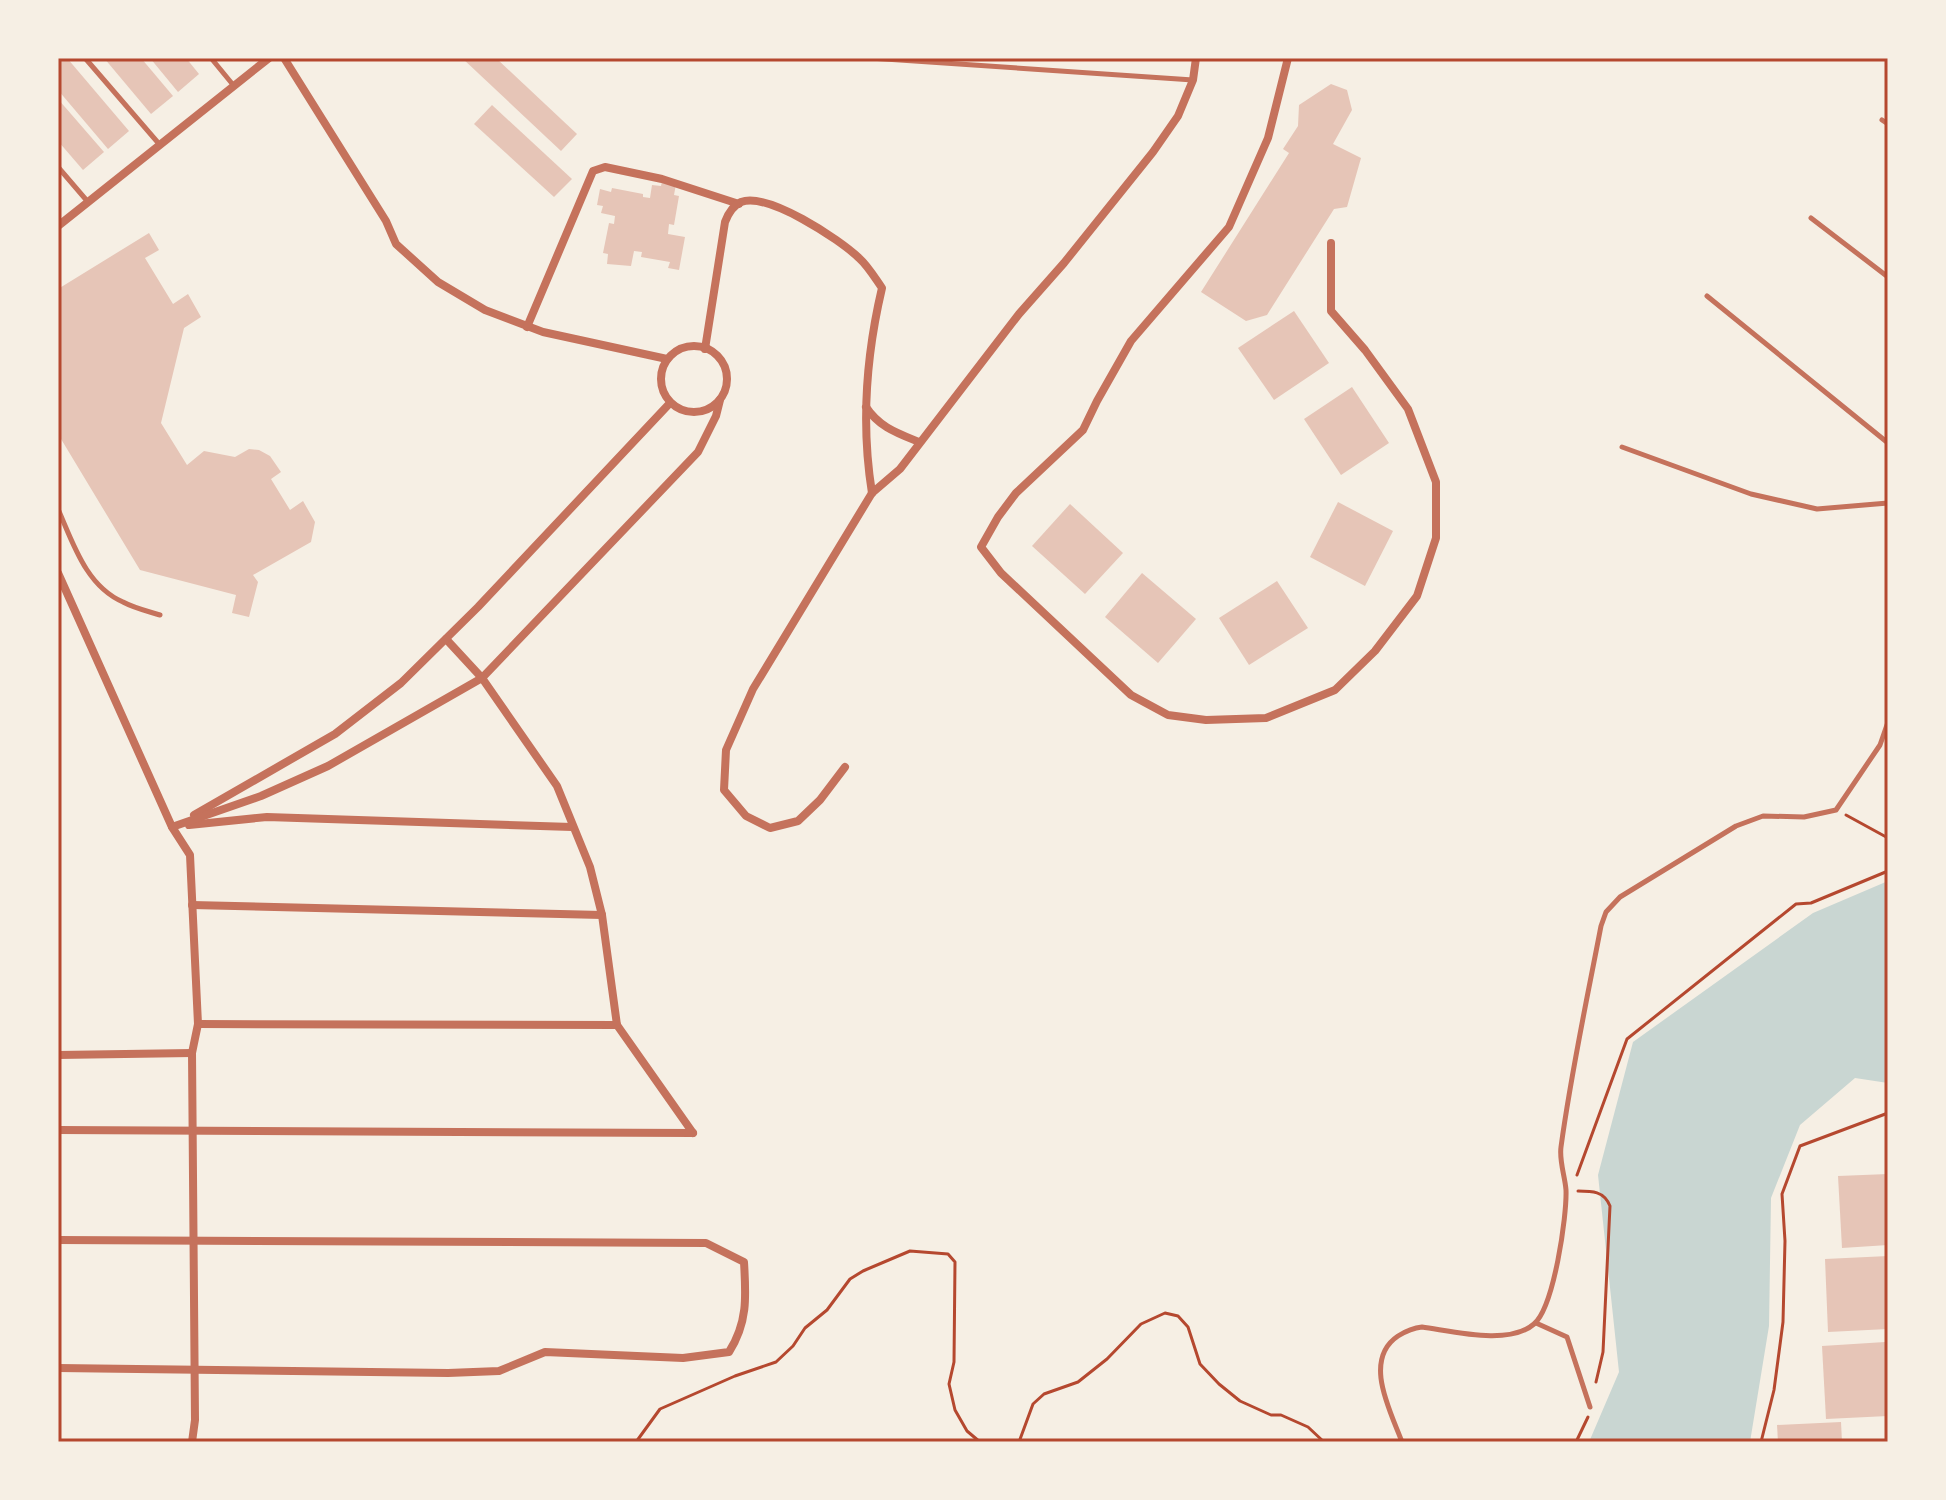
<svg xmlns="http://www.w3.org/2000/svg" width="1946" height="1500" font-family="'Zilla Slab',serif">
<rect width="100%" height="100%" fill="#f6efe4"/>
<path fill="#c9d6d2" d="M1888,881V1083L1855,1078L1800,1125L1771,1198L1769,1326L1750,1442H1589L1619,1372L1598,1175L1633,1042L1813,913Z"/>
<g fill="#e6c5b7">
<path d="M58,58H67L129,131L108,149L58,90Z"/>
<path d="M104,58H141L173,96L151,114Z"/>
<path d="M150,58H186L199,74L178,92Z"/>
<path d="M462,58H496L577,134L561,151Z"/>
<path d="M1331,84L1347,90L1352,110L1333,144L1361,158L1347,207L1334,209L1267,315L1246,321L1201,292L1289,153L1283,149L1298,126L1299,105Z"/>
<path d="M58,99L104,152L83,170L58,141Z"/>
<path d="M492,105L572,179L554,197L474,124Z"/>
<path d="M662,181L676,184L674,195L679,196L674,225L669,224L668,234L685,237L679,270L668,268L670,262L641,257L642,252L634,251L631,266L607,264L608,254L603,253L609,223L614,224L615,216L601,213L603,206L597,205L600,189L611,192L612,188L643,194V197L650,198L652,185L661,186Z"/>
<path d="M149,233L159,250L145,258L173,304L188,294L201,317L184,328L161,423L187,465L204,451L235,457L249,449L259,450L270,456L281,472L271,479L290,510L303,501L315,522L311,542L253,575L258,582L249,617L232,613L236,595L140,570L58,434V289Z"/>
<path d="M1294,311L1329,363L1274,400L1238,348Z"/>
<path d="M1352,387L1389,443L1341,475L1304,419Z"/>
<path d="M1338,502L1393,531L1365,586L1310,557Z"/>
<path d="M1070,504L1123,553L1085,594L1032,546Z"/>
<path d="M1142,573L1196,619L1158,663L1105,617Z"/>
<path d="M1277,581L1308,628L1249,665L1219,618Z"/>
<path d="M1888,1174V1245L1842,1248L1838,1176Z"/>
<path d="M1888,1256V1329L1828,1332L1825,1259Z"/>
<path d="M1885,1342L1888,1416L1826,1419L1822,1346Z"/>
<path d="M1841,1422L1842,1442H1778L1777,1425Z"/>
</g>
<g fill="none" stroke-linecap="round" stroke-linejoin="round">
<g stroke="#b5482f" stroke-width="3">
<path d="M1846,815L1888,838"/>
<path d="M1577,1175L1627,1039L1796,904L1811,903L1888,871"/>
<path d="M1578,1191C1592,1191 1604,1191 1610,1206L1603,1352L1596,1382"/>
<path d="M636,1442L660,1409L735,1376L776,1362L793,1346L805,1328L827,1310L850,1279L863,1271L910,1251L948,1254L955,1262L954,1362L949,1384L955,1410L967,1431L980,1442"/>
<path d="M1019,1442L1033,1404L1044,1394L1078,1382L1107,1359L1141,1324L1165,1313L1178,1316L1188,1327L1200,1364L1219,1384L1240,1401L1271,1415H1281L1308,1427L1324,1442"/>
<path d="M1576,1442L1588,1417"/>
<path d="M1761,1442L1774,1390L1783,1322L1785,1241L1782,1194L1800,1146L1888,1113"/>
</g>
<g stroke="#c5725c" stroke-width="5">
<path d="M85,58L160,145"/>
<path d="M211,58L234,86"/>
<path d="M870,58L1193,80"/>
<path d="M1882,120L1888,124"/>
<path d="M58,167L88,202"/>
<path d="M1811,218L1888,277"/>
<path d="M1707,296L1888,443"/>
<path d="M1622,447L1751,494L1817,509L1888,503"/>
<path d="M58,509C73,543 86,586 123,602C134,608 147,611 160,615"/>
<path d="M1536,1323L1567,1337L1590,1407"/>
<path d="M1402,1442C1391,1412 1362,1360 1398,1336C1406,1331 1412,1328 1422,1327C1452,1331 1509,1346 1534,1324C1554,1307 1567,1216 1566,1190C1565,1176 1559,1161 1561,1147C1571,1073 1587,999 1601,926L1606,912L1620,897L1736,826L1763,816L1804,817L1836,810L1880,745L1888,722"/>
</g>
<g stroke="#c5725c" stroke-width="8">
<path d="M284,58L386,221L396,244L438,282L485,310L543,332L667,359"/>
<path d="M1288,58L1268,138L1229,227L1131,341L1097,401L1083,430L1016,493L998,517L981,547L1001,573L1131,695L1168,715L1206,720L1266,718L1335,690L1375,651L1417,596L1436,538V482L1408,409L1365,350L1331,311V243"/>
<path d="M58,226L269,58"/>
<path d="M527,327L593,171L605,167L662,179L739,204"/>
<circle cx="694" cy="379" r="33"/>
<path d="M705,349L725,222C728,214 732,206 741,202C768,192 839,239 859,258C868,266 875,278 882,288C866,356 861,425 872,493"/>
<path d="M866,407C879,427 897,433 919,442"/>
<path d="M58,573L172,827L190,855L198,1024L192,1053L195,1420L192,1442"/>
<path d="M446,639L482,678L557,786L590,867L602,915L617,1025L693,1133"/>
<path d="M845,767L820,800L798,821L770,828L746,816L724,790L726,750L753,689L872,493L900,469L1019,314L1064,263L1153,152L1178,116L1193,80L1196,58"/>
<path d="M194,815L335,734L401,683L478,607L670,403"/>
<path d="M189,825L267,817L572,827"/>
<path d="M172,827L261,796L328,766L482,678L698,452L716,416L720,400"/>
<path d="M192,905L602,915"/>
<path d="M198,1024L617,1025"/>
<path d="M58,1055L192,1053"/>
<path d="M58,1130L693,1133"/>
<path d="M58,1240L706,1243L744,1262C746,1296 748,1322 729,1352L683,1358L545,1352L499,1371L448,1373L58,1368"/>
</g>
</g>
<rect width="1946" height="1500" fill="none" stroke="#f6efe4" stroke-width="120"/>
<rect x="60" y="60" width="1826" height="1380" fill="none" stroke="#b5482f" stroke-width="3"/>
</svg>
